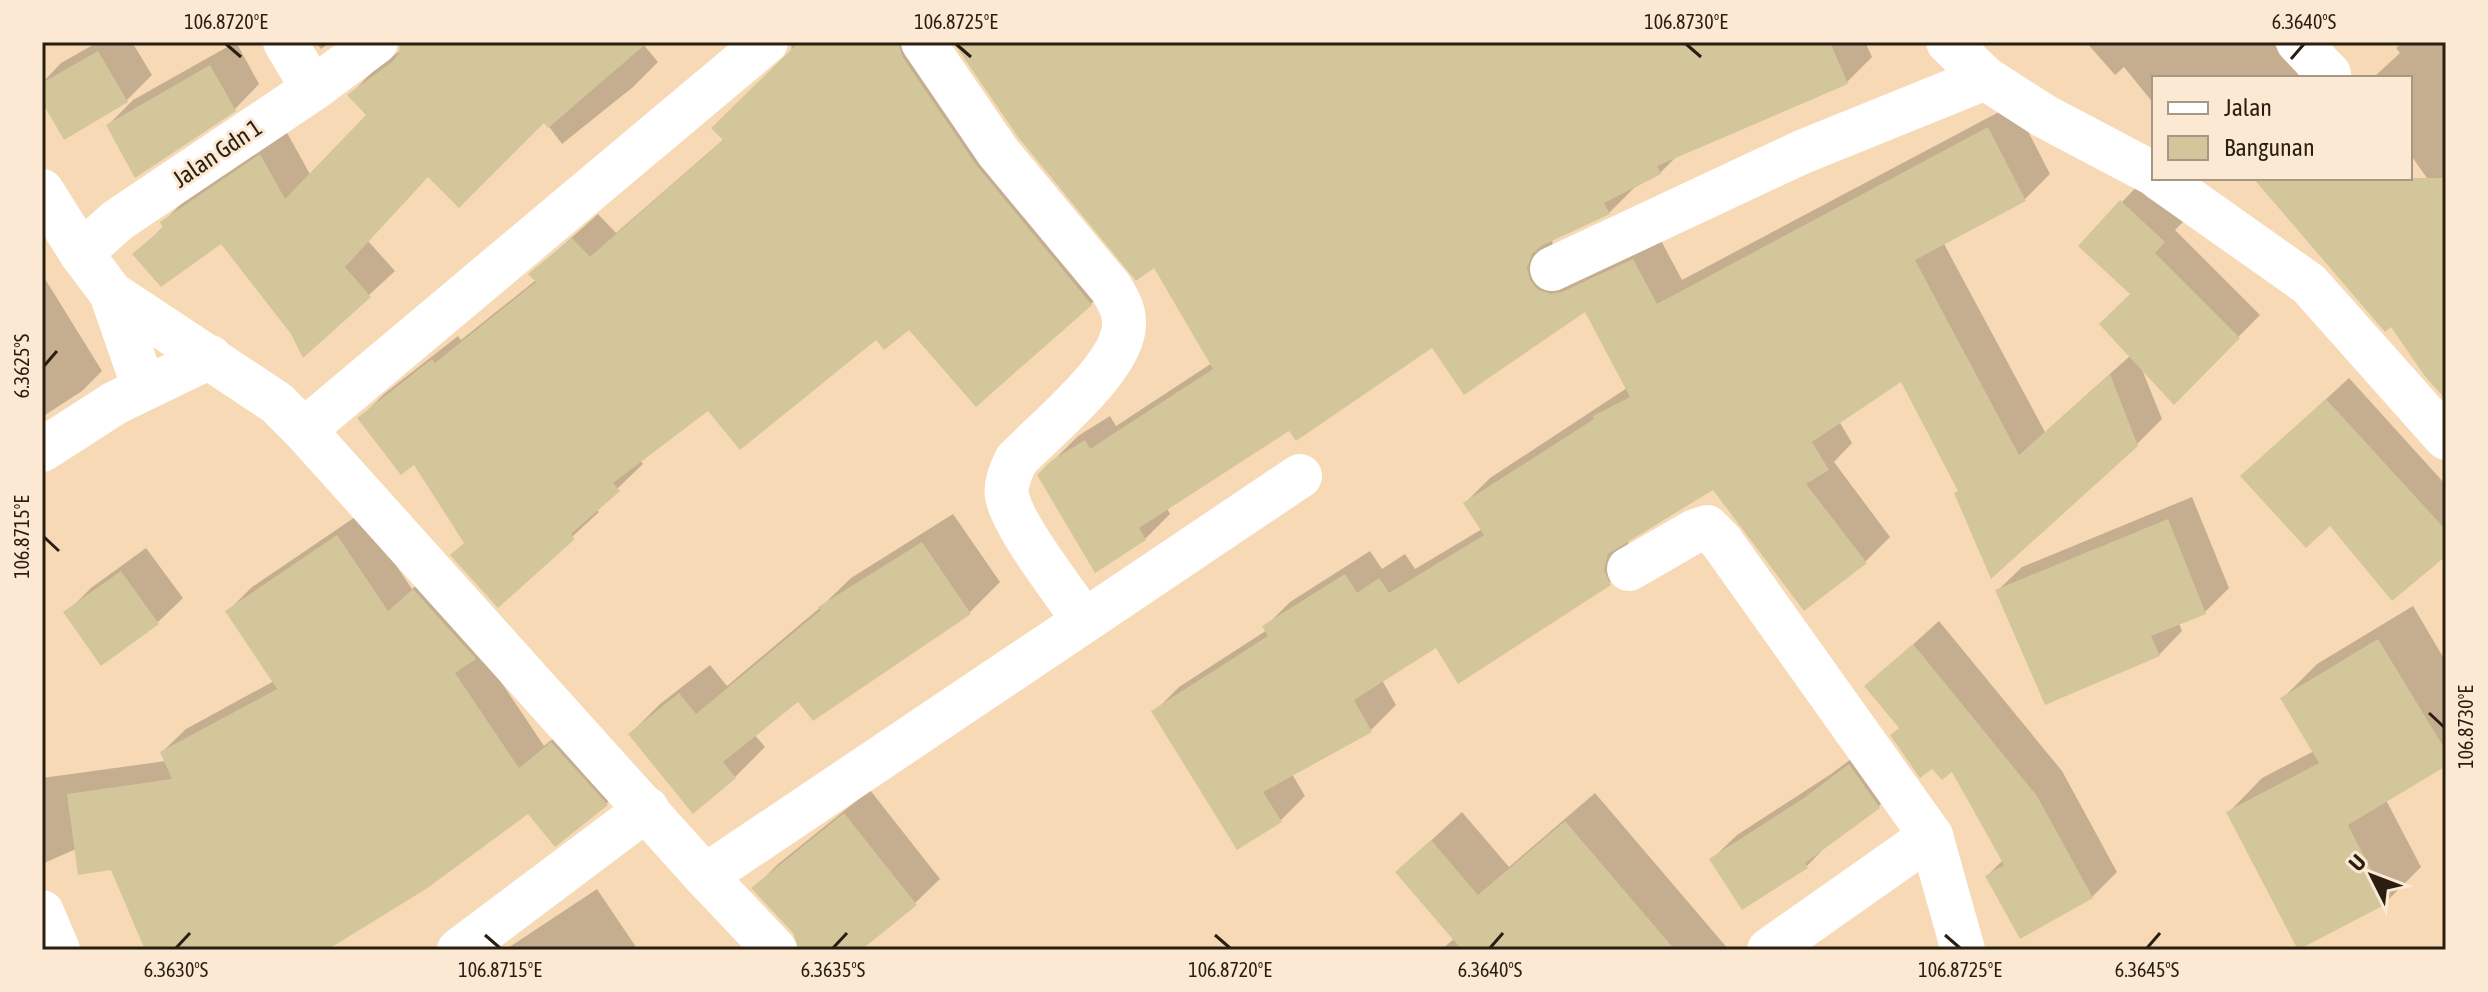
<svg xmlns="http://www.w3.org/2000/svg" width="2488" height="992" font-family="'Asap Condensed',sans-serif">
<rect width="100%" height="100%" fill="#f7dab5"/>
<g fill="#0003">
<path d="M98,42H132L152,75L127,100L42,98V83L61,63Z"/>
<path d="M236,42L259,84L235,109L108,125L133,100Z"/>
<path d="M316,42H331L321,49Z"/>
<path d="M402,42H645L643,44L658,62L633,87L562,144L544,120L429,175L368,241L395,271L304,355L293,333L222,241L135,254L164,226L162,223L187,198L286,131L311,176L369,115L350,95L374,70L401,50Z"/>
<path d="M792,42H934L1116,279L1091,304L909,327L876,338L708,409L640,460L643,464L596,509L599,512L498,605L466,543L414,462L360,418L384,394L458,336L461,340L536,280L531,274L598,214L616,233L724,139L791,52Z"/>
<path d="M956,42H1865L1872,57L1847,82L1677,156L1660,173L1634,188L1609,213L1552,239L1554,255L1658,235L1682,280L2014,104L2050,174L2025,199L1943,242L2045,432L2131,355L2132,294L2080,246L2143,180L2186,219L2175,230L2260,315L2174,402L2141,367L2162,419L2137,444L1959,490L1902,379L1839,421L1852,443L1834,462L1890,537L1865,562L1714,488L1629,539L1628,544L1634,558L1609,583L1436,645L1382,680L1396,705L1371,730L1292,774L1305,796L1280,821L1154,712L1179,687L1267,630L1265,627L1290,602L1370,551L1382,569L1405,554L1415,569L1482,529L1465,503L1490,478L1627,388L1586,309L1432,345L1290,428L1167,508L1170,514L1145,539L1096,570L1039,475L1078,436L1110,416L1116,426L1212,363L1155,265Z"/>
<path d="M2086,42H2272L2301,78H2154V104L2124,67L2115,75Z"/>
<path d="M2403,42H2446V205L2410,154V78H2373L2400,53L2396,48Z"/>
<path d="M42,274L102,371L82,391L42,417Z"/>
<path d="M2349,378L2446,485V553L2330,523L2266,454Z"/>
<path d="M2192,497L2229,588L2205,612L2179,623L2182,631L2159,655L1998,590L2022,567Z"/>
<path d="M361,513L412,589L438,566L481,652L544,746L576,720L630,780L606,804L529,811L324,950H148L112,868L76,849L42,864V778L166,761L162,752L186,729L274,681L228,611L252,587Z"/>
<path d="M953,514L1000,582L970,612L813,719L798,699L754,734L765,747L735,777L693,811L630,734L660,704L710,665L727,686L822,606L851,578Z"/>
<path d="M146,548L183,598L158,622L102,664L66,613L91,588Z"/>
<path d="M2413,606L2446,662V763L2386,800L2421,867L2387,901L2300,948L2229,812L2262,778L2314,751L2283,698L2317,664Z"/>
<path d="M1939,621L2062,771L2117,872L2092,897L1987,876L2003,860L1953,769L1900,727L1867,686Z"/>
<path d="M1875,741L1903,781L1879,806L1831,841L1807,866L1712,859L1737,835L1831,774Z"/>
<path d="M870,790L940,879L915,903L857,950H801L795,932L754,888L778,864Z"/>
<path d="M1595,793L1729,950H1441L1455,938L1397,872L1462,812L1509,867Z"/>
<path d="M597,889L638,950H505Z"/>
</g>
<g fill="#d3c69b">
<path d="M400,42H648L548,128L544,123L459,208L428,177L345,267L371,297L303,358L291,334L221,244L161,287L132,254L163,228L160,222L260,154L285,199L366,115L347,95L392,62L399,53Z"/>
<path d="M799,42H898L902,56L977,166L1092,305L976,407L909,330L884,350L876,340L740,450L708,411L613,483L620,491L571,534L575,539L498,608L450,555L464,543L414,465L401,475L357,418L432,359L435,363L536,282L528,274L572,238L590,257L723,140L711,128Z"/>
<path d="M953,42H1830L1848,84L1657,166L1661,174L1604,203L1610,214L1541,246L1532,254L1527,268L1530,280L1538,290L1551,294L1562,292L1633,259L1657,304L1988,127L2026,201L1915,260L2019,455L2110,374L2138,446L1991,579L1954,493L1958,491L1901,382L1812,442L1829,470L1806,484L1867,563L1804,611L1713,490L1608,554L1604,570L1611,585L1458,684L1436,648L1354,700L1372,732L1263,792L1282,822L1237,850L1151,711L1268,636L1262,626L1345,574L1357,593L1379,578L1389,593L1484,535L1463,503L1594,419L1593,416L1630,397L1585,312L1464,395L1432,348L1296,441L1289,431L1139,528L1146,540L1095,573L1037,475L1051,461L1085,440L1090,449L1213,369L1154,268L1136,281L1018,137Z"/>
<path d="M98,51L128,102L64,140L42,102V83Z"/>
<path d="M210,65L236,111L135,178L106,125Z"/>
<path d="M2253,178H2446V400L2424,375L2391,327L2385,332Z"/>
<path d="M2120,200L2165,242L2155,253L2240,338L2174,405L2099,324L2130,294L2078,246Z"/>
<path d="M2326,399L2446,530V556L2392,601L2330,526L2306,548L2240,476Z"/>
<path d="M2168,519L2206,614L2151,636L2160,656L2045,705L1995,590Z"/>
<path d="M337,535L388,611L413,589L476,659L455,673L519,768L551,742L608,805L555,847L528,814L426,889L327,950H145L111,870L78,875L67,794L172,779L160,752L277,689L225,611Z"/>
<path d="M922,542L971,614L813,721L798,702L723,762L736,778L693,814L628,734L679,693L696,714L821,610L818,607Z"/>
<path d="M121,571L159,624L101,666L63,612Z"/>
<path d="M2378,639L2446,751V766L2348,825L2388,903L2298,950L2226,812L2319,763L2280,698Z"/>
<path d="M1913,644L2037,796L2093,898L2020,939L1985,876L2004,865L1952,772L1942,780L1932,769L1920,778L1890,735L1899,728L1864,686Z"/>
<path d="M1849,764L1880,808L1805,863L1808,868L1742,910L1709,859L1804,798Z"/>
<path d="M844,813L917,905L861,950H799L793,933L751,888Z"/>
<path d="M1565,821L1675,950H1462L1395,872L1431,840L1478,895Z"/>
</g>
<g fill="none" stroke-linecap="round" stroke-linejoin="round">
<g stroke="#fff" stroke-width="44">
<path d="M923,42L998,152L1111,288C1118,300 1124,309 1124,323C1125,366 1046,429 1016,460C1011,471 1005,483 1007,496C1013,527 1065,592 1084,621"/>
<path d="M1948,42L1985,78L2044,116L2154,174"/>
<path d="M2298,42L2329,74"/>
<path d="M313,89L376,42"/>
<path d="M2159,178L2309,284L2446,438"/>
<path d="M42,191L81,253L111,293L277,403L304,430L705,876L775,950"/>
<path d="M81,253L118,220L313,89L285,42"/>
<path d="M1552,269L1802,152L1985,78"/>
<path d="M111,293L144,388"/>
<path d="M304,430L766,42"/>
<path d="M42,450L115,403L210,357"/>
<path d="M1629,569L1695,531L1707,527L1721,541L1931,836L1963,950"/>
<path d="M705,876L1300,476"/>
<path d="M42,912L58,950"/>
<path d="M459,950L647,809"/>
<path d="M1769,950L1931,836"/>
</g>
</g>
<path fill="none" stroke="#291e10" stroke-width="3" d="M226,44L241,57M956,44L971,57M1686,44L1701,57M2291,59L2304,44M44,366L57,351M44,537L59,551M2429,713L2444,727M485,935L500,948M1215,935L1230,948M1945,935L1960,948M176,948L190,933M833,948L847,933M1490,948L1503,933M2147,948L2160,933"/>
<g text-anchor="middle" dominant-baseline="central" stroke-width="6" stroke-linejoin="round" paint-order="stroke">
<g font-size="24" fill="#291e10" stroke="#fbe9d3">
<text transform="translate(217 153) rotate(-34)">Jalan Gdn 1</text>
</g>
</g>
<rect width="2488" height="992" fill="none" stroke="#fbe9d3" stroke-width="88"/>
<rect x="2152" y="76" width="260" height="104" fill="#fbe9d3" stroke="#a79885" stroke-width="2"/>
<rect x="2168" y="102" width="40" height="12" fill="#ffffff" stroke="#a79885" stroke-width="2"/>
<text x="2224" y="116" font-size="24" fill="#291e10">Jalan</text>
<rect x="2168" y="136" width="40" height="24" fill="#d3c69b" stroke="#a79885" stroke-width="2"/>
<text x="2224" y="156" font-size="24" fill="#291e10">Bangunan</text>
<g transform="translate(2372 876) rotate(312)" stroke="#fbe9d3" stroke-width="6" paint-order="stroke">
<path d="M0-6L14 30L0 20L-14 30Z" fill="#291e10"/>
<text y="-12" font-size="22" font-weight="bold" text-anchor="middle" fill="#291e10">U</text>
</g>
<rect x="44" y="44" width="2400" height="904" fill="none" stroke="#291e10" stroke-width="3"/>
<g font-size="20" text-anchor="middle" fill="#291e10">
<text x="226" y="29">106.8720°E</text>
<text x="956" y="29">106.8725°E</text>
<text x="1686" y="29">106.8730°E</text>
<text x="2304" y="29">6.3640°S</text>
<text transform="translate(22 366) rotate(-90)" y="7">6.3625°S</text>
<text transform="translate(22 537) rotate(-90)" y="7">106.8715°E</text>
<text transform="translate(2466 727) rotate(-90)" y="7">106.8730°E</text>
<text x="176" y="977">6.3630°S</text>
<text x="500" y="977">106.8715°E</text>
<text x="833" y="977">6.3635°S</text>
<text x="1230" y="977">106.8720°E</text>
<text x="1490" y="977">6.3640°S</text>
<text x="1960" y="977">106.8725°E</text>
<text x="2147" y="977">6.3645°S</text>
</g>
</svg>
